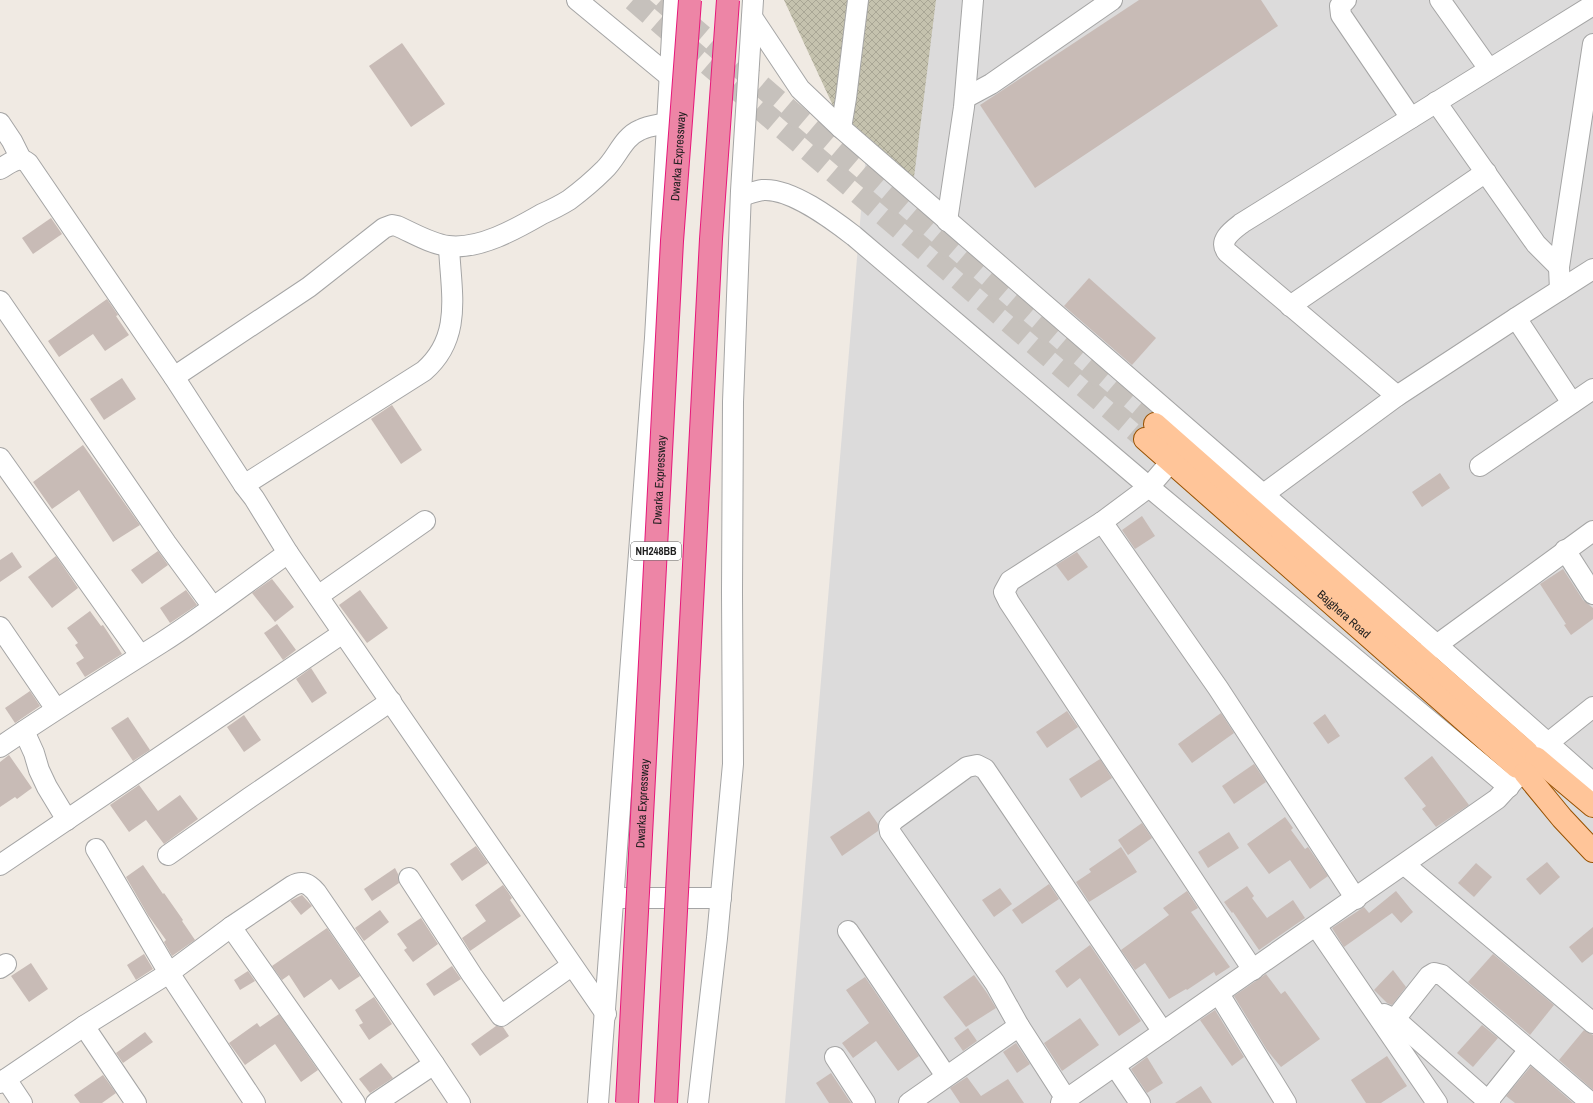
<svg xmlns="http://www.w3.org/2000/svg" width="1593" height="1103" font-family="'Archivo Narrow',sans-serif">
<defs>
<pattern id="construction-cross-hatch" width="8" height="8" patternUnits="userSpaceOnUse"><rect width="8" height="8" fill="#c5c2ae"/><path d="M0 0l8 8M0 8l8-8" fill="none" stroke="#a9a695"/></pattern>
</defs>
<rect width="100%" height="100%" fill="#f0eae3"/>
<path fill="#dcdbdb" d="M879,0H1593V1103H785Z"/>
<path fill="url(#construction-cross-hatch)" d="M784,0H936L913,185L841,123Z"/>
<g fill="#c8bbb6">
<path d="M1139,0H1261L1278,26L1035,188L980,105Z"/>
<path d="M402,43L445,104L411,127L369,66Z"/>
<path d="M51,218L62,234L33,254L22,238Z"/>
<path d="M1089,278L1156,338L1132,365L1064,306Z"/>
<path d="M107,299L118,315L116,316L129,335L105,351L93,334L59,357L48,341Z"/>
<path d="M122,378L136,399L104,420L90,399Z"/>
<path d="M392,405L422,450L401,464L371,419Z"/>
<path d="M83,445L140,525L113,542L79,490L52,509L33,482Z"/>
<path d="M1440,473L1450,488L1422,507L1412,492Z"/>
<path d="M1142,516L1155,536L1135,549L1122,530Z"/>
<path d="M158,551L168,565L142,584L131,570Z"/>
<path d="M12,552L22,567L0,582V560Z"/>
<path d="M1077,552L1088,567L1068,581L1056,565Z"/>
<path d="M56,556L78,588L52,608L28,577Z"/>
<path d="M1563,569L1583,600L1593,608V619L1571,635L1564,625L1566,624L1540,584Z"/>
<path d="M272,579L294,607L275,622L252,593Z"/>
<path d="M186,590L197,605L170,623L160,608Z"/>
<path d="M360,590L388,628L367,643L339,605Z"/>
<path d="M90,611L101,626L103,625L122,654L85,677L76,663L84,658L75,645L78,643L67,628Z"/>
<path d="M277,624L296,650L283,660L264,633Z"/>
<path d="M311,668L327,693L312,703L296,679Z"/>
<path d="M30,691L40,706L15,723L5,708Z"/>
<path d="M1067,711L1078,727L1047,748L1036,732Z"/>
<path d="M1221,713L1234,733L1192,763L1178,744Z"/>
<path d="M1325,714L1340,736L1328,744L1313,723Z"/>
<path d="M244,715L261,740L244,752L227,727Z"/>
<path d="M128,717L150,750L133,761L111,728Z"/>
<path d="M9,755L32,788L17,799L15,797L0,807V762Z"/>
<path d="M1432,756L1469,805L1436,827L1422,809L1426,806L1404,778Z"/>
<path d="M1100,759L1112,778L1081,798L1069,779Z"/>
<path d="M1254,764L1266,782L1234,804L1222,786Z"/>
<path d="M139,785L158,811L180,795L198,819L164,844L146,820L129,832L110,805Z"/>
<path d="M869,811L878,824V831L842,856L830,837Z"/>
<path d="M1285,817L1293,828L1291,830L1305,849L1308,847L1328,876L1310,889L1290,860L1269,874L1247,844Z"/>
<path d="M1142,823L1152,838L1128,855L1118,840Z"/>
<path d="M1229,832L1239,848L1208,868L1198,852Z"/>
<path d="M476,846L488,863L462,881L450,864Z"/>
<path d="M1121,847L1137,872L1089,902L1076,882L1091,872L1089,869Z"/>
<path d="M1547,862L1560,877L1540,895L1526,879Z"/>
<path d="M1476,863L1492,877L1474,897L1458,883Z"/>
<path d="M143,865L163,894L164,893L183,920L182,921L195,940L172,956L164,942L166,940L148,915L126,877Z"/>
<path d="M395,868L398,874L399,883L372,901L364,889Z"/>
<path d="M1049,884L1059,899L1022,924L1012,910Z"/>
<path d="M503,885L512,898L510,900L521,916L470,951L462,938L486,921L475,905Z"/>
<path d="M1247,886L1254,896L1252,898L1267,918L1293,900L1305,918L1259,950L1233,912L1232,913L1224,902Z"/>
<path d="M1000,888L1012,904L994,917L982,900Z"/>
<path d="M1187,891L1198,908L1191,912L1230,967L1216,976L1214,972L1187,990L1186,989L1169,999L1145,963L1135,970L1121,950L1169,915L1163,908Z"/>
<path d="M1396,891L1413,912L1401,923L1392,913L1344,947L1332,928L1364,907L1369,913Z"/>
<path d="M302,895L312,906L301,915L290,901Z"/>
<path d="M380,910L389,922L364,941L355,928Z"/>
<path d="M421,918L438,944L413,962L404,950L407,948L397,934Z"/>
<path d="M1593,927V954L1582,963L1569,947Z"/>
<path d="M327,928L360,976L339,990L331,979L304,998L289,975L282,980L272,966Z"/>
<path d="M1090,945L1141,1021L1119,1036L1080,978L1067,988L1055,971Z"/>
<path d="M144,954L153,969L136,980L127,965Z"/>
<path d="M1493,954L1554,1005L1530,1035L1468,982Z"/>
<path d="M31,963L48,989L29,1002L11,976Z"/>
<path d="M452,966L461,979L434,996L426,984Z"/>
<path d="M1393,970L1406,987L1392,1005L1387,1003L1374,990Z"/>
<path d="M248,971L255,981L240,990L234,980Z"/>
<path d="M1266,974L1281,994L1285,991L1320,1039L1281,1067L1267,1050L1234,996Z"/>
<path d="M974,975L987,993L996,1008L966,1027L943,997Z"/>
<path d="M865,977L919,1056L898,1071L876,1041L853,1058L842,1043L869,1023L846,990Z"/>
<path d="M374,997L392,1024L369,1040L359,1025L363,1023L355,1010Z"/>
<path d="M1215,1010L1244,1057L1232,1066L1200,1020Z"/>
<path d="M279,1014L318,1070L301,1082L275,1044L245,1065L229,1043L257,1023L260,1027Z"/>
<path d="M1080,1018L1099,1045L1062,1071L1044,1043Z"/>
<path d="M1482,1025L1498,1038L1473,1067L1457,1053Z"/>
<path d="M496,1026L503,1027L509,1036L480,1056L471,1044Z"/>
<path d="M968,1028L977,1041L963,1051L954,1038Z"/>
<path d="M1584,1030L1593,1035V1090L1559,1060Z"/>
<path d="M145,1032L153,1042L123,1063L116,1053Z"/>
<path d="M1016,1043L1030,1064L1017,1073L1003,1052Z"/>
<path d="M1387,1056L1407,1086L1381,1103H1366L1351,1080Z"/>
<path d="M1147,1057L1163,1083L1147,1093L1131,1069Z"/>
<path d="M381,1063L393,1078L370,1093L359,1079Z"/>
<path d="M1531,1066L1573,1103H1515L1506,1096Z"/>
<path d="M831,1073L851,1103H829L816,1083Z"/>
<path d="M103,1075L116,1093L102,1103H80L74,1095Z"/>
<path d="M967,1077L981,1096L1008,1079L1024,1103H960L950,1088Z"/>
<path d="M1201,1086L1212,1103H1175Z"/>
</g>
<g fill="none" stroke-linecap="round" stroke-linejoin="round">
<g stroke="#c6c1bc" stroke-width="22" stroke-dasharray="22 11" stroke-linecap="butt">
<path d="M633,0L1145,439"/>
<path d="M661,0L1155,424"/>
</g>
<defs>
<g id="minor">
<path d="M577,0L669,76"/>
<path d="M1346,0L1340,6L1341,15L1411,118"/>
<path d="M1440,0L1489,69"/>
<path d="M752,17L800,89L841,128L1437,645L1593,783"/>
<path d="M965,98L991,84L1112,0"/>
<path d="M1436,102L1536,244L1559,267"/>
<path d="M0,123L12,141L21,159"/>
<path d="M841,128L846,98L858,0"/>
<path d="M0,169C9,164 18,155 28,163L174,377L244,485L254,498L288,553L606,1014"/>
<path d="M741,196C748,194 756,191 763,190C791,188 832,219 854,236L1149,487L1509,787"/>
<path d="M947,221L964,107L973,0"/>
<path d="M1560,290L1559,267L1593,44"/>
<path d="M0,301L166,543L213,607"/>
<path d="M1290,306L1486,172"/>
<path d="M1516,318L1572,403"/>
<path d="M174,377L309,287L384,228L392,225L397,226C413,233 431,244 448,246C479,250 516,229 542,214C551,210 561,205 569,200C581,191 593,181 604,170C617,158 623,137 640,130C648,126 658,125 667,123"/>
<path d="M1397,396L1227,252C1218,240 1233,230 1242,223L1593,5"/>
<path d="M1181,450L1149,487L1102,522L1010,581L1004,592L1009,602L1253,970"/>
<path d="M0,458L140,655"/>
<path d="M1480,466L1593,389"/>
<path d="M244,485L424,371C463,337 451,293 449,247"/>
<path d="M1253,502L1397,396L1516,318L1593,269"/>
<path d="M1102,522L1218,688L1356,899"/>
<path d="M1565,550L1593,594"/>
<path d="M318,596L425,521"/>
<path d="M0,627L56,709"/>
<path d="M1427,652L1593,531"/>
<path d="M24,731L34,753L39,770L47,787L67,820"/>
<path d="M0,747C53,711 107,677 161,643C205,615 246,583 288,553"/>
<path d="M1538,751L1593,707"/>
<path d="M96,849L169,973L255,1103"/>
<path d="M168,855L249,798L391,701"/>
<path d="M0,865L343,633"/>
<path d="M1405,865L1593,1023"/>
<path d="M409,878L472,975L501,1016L571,966"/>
<path d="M621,898H721"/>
<path d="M1316,926L1437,1103"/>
<path d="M231,927L355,1103"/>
<path d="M848,931L946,1076"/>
<path d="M0,968L6,964"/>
<path d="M1219,994L1286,1103"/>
<path d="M1384,1014L1395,1019L1490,1103"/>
<path d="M1395,1019L1429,976L1434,973L1442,975L1591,1103"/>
<path d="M84,1026L136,1103"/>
<path d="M835,1057L865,1103"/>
<path d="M1115,1066L1140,1103"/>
<path d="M6,1079L22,1103"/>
<path d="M0,1083L84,1026L169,973L231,927L292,886C303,880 309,884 316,892L434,1064L460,1103"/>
<path d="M1066,1099L1019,1026L995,983L890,832L889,826L894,820L967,767L977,765L985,769L1163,1032"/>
<path d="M1488,1101L1529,1050"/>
<path d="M376,1103L434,1064"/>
<path d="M598,1103L655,338L674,0"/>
<path d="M698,1103L717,938L733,764L732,593L733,402L741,191L753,0"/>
<path d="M909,1103L1019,1026"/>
<path d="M1061,1103L1497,799L1518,776"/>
</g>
<g id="major">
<path d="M1155,424L1527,752"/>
<path id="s1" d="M1145,439L1517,767"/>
<path d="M1536,758L1593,806"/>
<path d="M1525,773L1562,818L1593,851"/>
</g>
</defs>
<use href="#minor" stroke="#a5a5a5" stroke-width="22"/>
<use href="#major" stroke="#985100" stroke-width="24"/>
<use href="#minor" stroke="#fff" stroke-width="20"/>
<use href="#major" stroke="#ffc599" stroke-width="22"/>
<defs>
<g id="highway-bridge">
<path id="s2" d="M627,1103L672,241L690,0"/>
<path d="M666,1103L711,239L728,0"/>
</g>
</defs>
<use href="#highway-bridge" stroke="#e7177a" stroke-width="24" stroke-linecap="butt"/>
<use href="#highway-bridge" stroke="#ed85a6" stroke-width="22"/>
</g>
<g text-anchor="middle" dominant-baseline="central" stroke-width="3" stroke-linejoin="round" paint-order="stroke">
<rect fill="#fff" stroke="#626262" stroke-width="1" x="631" y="542" width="50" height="18" rx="3"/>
<g font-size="11" font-weight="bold" fill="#1e1e1e">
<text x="656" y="551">NH248BB</text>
</g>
<g font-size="12" fill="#1e1e1e" stroke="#fff">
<text stroke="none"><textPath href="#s2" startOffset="948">Dwarka Expressway</textPath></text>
<text stroke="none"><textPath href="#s2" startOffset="624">Dwarka Expressway</textPath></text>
<text stroke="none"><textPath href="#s1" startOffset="265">Bajghera Road</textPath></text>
<text stroke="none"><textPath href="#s2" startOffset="300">Dwarka Expressway</textPath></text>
</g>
</g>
</svg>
